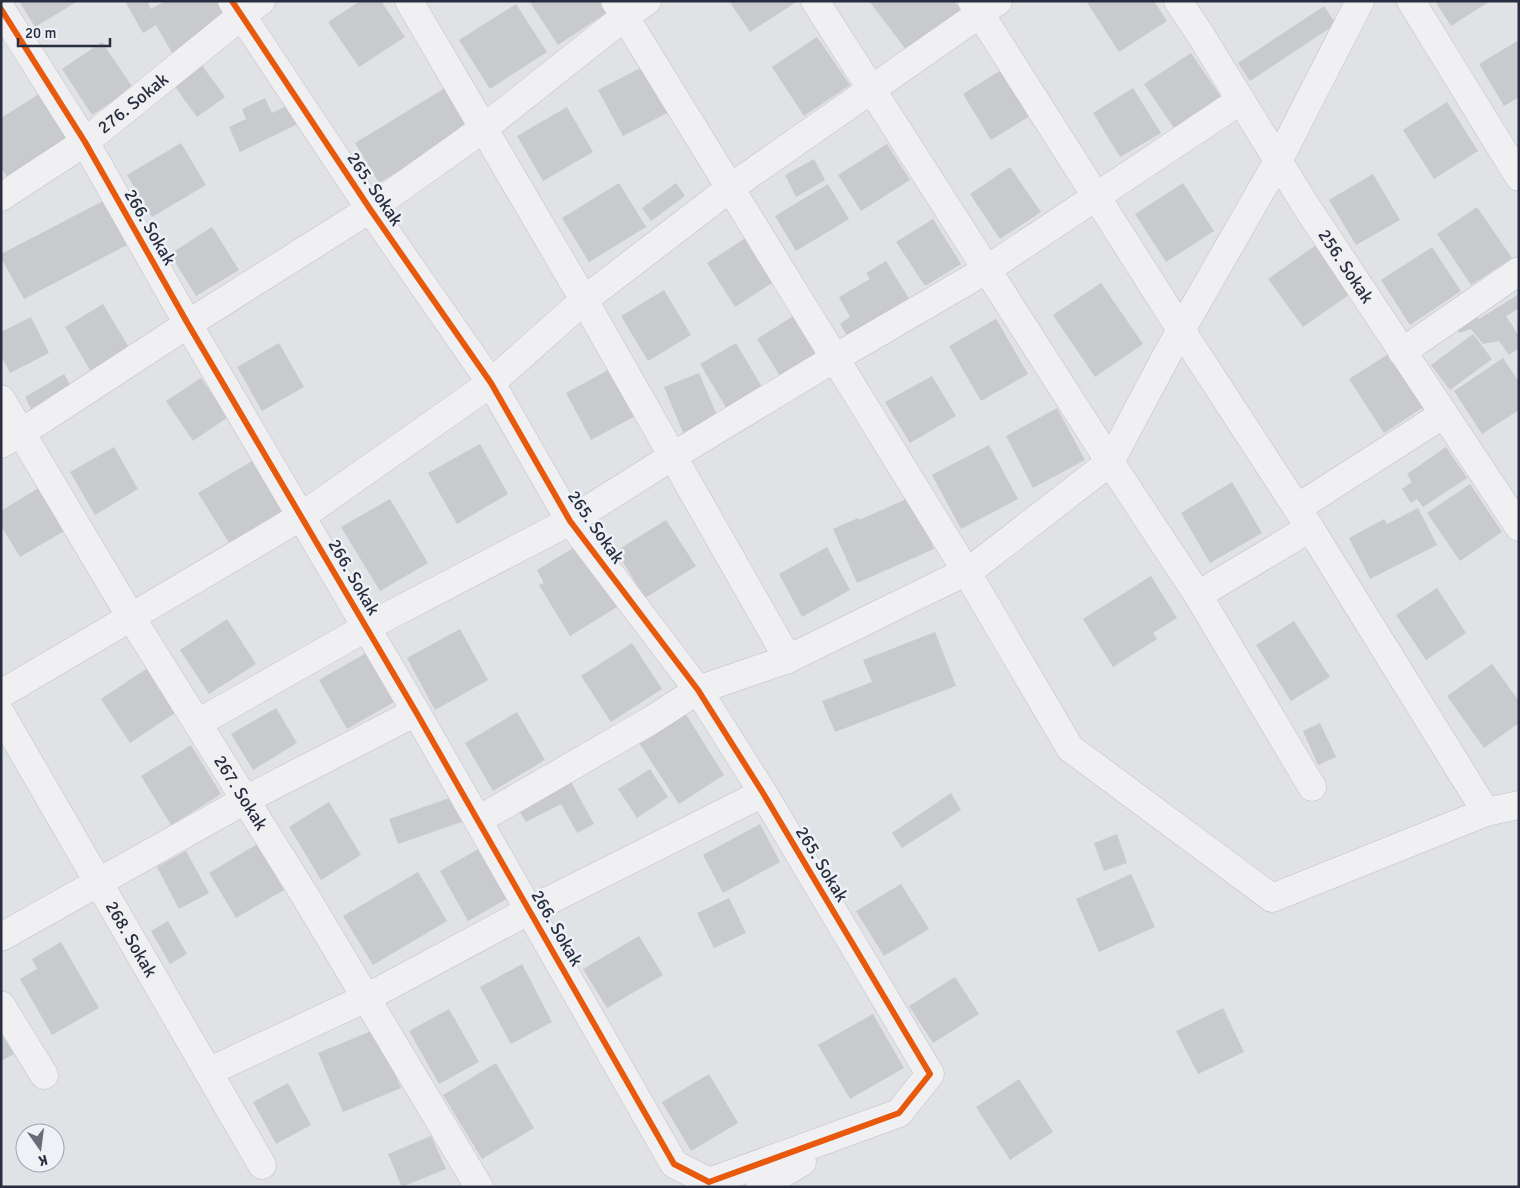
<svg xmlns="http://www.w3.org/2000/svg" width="1520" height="1188" font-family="Signika,sans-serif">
<rect width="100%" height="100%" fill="#e1e2e6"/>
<g fill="#c9cace">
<path d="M19,1H78L35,27Z"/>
<path d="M125,1H152L148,3L151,9L165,1H224L234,19L172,53L156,25L143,33Z"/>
<path d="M360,1H381L405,37L359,67L328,22Z"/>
<path d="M529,1H605L611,10L558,45Z"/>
<path d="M729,1H798L750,32Z"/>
<path d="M869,1H954L961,10L907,51Z"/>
<path d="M1086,1H1154L1167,21L1119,52Z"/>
<path d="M1435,1H1490L1451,26Z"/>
<path d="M516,4L547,52L490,89L459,40Z"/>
<path d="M1324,6L1336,24L1250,81L1238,63Z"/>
<path d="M817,37L850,85L804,116L772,67Z"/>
<path d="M1519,40V97L1504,106L1479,64Z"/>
<path d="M102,42L133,88L92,115L62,69Z"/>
<path d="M1191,53L1221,97L1174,128L1144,84Z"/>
<path d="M201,64L225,97L197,117L173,84Z"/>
<path d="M644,66L669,112L623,136L598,90Z"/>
<path d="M1001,70L1030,116L991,140L963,94Z"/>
<path d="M445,88L470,127L379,183L355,143Z"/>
<path d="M1133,88L1161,133L1120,157L1093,113Z"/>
<path d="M44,91L77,142L11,183L1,168V118Z"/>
<path d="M265,98L272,113L293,103L302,122L240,152L229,127L246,119L242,109Z"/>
<path d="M1447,102L1478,151L1434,179L1403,130Z"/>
<path d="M567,107L593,152L543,181L517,136Z"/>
<path d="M181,143L206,185L152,217L127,175Z"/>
<path d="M887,144L910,180L861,211L838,175Z"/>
<path d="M814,159L825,180L796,197L785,175Z"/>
<path d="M1010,167L1041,212L1000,239L970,194Z"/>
<path d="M1373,174L1400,220L1356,245L1329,200Z"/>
<path d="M619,183L646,227L589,262L562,218Z"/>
<path d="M676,183L685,196L651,221L642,208Z"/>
<path d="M1183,183L1214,231L1166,262L1135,214Z"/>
<path d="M828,184L849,219L796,251L775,216Z"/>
<path d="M103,201L127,245L24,299L1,258V254Z"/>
<path d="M1477,207L1512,258L1471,285L1437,234Z"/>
<path d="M933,219L961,264L925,286L896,242Z"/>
<path d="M212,227L239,270L196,296L170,254Z"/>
<path d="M747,237L775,281L735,307L707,263Z"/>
<path d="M1316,245L1350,294L1303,327L1268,279Z"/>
<path d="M1432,247L1461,291L1410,325L1381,280Z"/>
<path d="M886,261L911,302L849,339L840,324L850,317L839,297L870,279L866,273Z"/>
<path d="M1101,283L1143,344L1095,377L1053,315Z"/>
<path d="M664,290L691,335L648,361L621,316Z"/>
<path d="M1519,294V308L1506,316L1519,336V348L1509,355L1499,341L1483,344L1471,329L1459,333L1458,327L1466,325L1472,313L1479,319Z"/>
<path d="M103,304L134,356L95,379L65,327Z"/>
<path d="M798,313L824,356L783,381L757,339Z"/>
<path d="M31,317L49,353L10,373L1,356V332Z"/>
<path d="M996,319L1028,374L981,401L949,346Z"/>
<path d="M1473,334L1492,359L1450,390L1431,365Z"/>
<path d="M279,343L304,387L262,411L237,367Z"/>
<path d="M736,343L766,394L730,414L700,364Z"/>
<path d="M1390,353L1424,407L1384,433L1349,379Z"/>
<path d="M1503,358L1519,382V410L1482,434L1454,391Z"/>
<path d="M612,368L637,415L591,440L566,393Z"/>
<path d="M699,373L719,420L684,435L664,387Z"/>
<path d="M64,374L73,390L33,413L25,397Z"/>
<path d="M932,376L956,416L910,443L885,402Z"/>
<path d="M201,378L228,417L193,441L166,401Z"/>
<path d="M1057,408L1085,460L1033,488L1006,436Z"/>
<path d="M480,444L508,494L457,524L428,473Z"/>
<path d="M989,445L1018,499L961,529L932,475Z"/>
<path d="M114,447L138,489L95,515L70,472Z"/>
<path d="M1446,447L1467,478L1423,507L1417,499L1411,503L1402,489L1412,482L1407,474Z"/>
<path d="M252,461L284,514L231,546L198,493Z"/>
<path d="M1232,482L1262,533L1210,563L1181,513Z"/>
<path d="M1470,484L1502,532L1460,561L1427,513Z"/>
<path d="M40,487L66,530L20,557L1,526V511Z"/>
<path d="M911,497L934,549L857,583L833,529L858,518L859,520Z"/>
<path d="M390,499L428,563L380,591L341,527Z"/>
<path d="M1418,508L1437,545L1370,579L1349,538L1384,519L1387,524Z"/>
<path d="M666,520L696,566L645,598L616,551Z"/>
<path d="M578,545L617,607L570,636L539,585L544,583L537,570Z"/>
<path d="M827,547L850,590L802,617L779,574Z"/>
<path d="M1151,576L1177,618L1153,633L1157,639L1113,667L1083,619Z"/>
<path d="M1437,588L1466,633L1426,660L1396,615Z"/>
<path d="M227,619L256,664L209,694L180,650Z"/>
<path d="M1294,621L1330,677L1291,701L1256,645Z"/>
<path d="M460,629L488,680L435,710L407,658Z"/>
<path d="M935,632L956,686L835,732L822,701L872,682L863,660Z"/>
<path d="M632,643L662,689L611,722L581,676Z"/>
<path d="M366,653L394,702L347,729L319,680Z"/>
<path d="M1492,664L1519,701V723L1484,748L1447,696Z"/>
<path d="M149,667L178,711L130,743L101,699Z"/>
<path d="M276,708L297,743L253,770L231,734Z"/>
<path d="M517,712L545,760L493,791L465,743Z"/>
<path d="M685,713L724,775L679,804L639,743Z"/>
<path d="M1320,723L1336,757L1318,765L1303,731Z"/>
<path d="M191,745L221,794L171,825L141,776Z"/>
<path d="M650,769L668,797L637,818L618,789Z"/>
<path d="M570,780L594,824L577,833L561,804L526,822L514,803Z"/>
<path d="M951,793L961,810L902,848L892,833Z"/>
<path d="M458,795L467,820L398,844L389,819Z"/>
<path d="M329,802L361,855L321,880L289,827Z"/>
<path d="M760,824L780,862L723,893L703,855Z"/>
<path d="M1117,834L1127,863L1104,871L1094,843Z"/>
<path d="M257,844L284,890L236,918L209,873Z"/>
<path d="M482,847L510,897L468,921L440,871Z"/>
<path d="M186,851L209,893L179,909L157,867Z"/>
<path d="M418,872L447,921L373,965L343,916Z"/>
<path d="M1131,874L1155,927L1099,952L1076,899Z"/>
<path d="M901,884L929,929L884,956L856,911Z"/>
<path d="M729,898L746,933L714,948L697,913Z"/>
<path d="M168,921L187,954L170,964L151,931Z"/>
<path d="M639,936L663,975L607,1008L583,969Z"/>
<path d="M61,942L99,1008L52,1035L20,979L37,969L32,959Z"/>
<path d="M522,964L552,1022L511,1044L480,987Z"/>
<path d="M955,977L979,1014L933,1043L909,1006Z"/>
<path d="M1223,1008L1244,1052L1198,1074L1176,1031Z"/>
<path d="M449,1009L479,1062L439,1084L409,1031Z"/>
<path d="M873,1014L904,1068L850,1099L818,1045Z"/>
<path d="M376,1029L401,1088L343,1112L318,1053Z"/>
<path d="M1,1033L14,1054L1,1061Z"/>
<path d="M496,1063L534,1128L482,1159L443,1095Z"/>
<path d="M709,1074L738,1123L691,1151L662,1102Z"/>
<path d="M1019,1079L1053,1132L1010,1160L976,1107Z"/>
<path d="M288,1083L311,1125L276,1144L253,1102Z"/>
<path d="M431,1136L446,1169L402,1187L388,1154Z"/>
</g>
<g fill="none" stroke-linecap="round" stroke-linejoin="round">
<defs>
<g id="minor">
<path d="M409,1L584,300L788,659"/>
<path d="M615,1L966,571L1070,748L1272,898L1486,812L1519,805"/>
<path d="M815,1L1110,462L1198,595L1312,787"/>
<path d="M972,1L1181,330L1310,528L1486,812"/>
<path id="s1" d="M1178,1L1200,34L1306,206L1519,527"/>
<path d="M1411,1L1519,177"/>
<path d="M1,9L85,142L188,324L416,712L674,1164L709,1182L899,1113L930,1074L763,793L698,690L570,521L491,383L370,209L232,1"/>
<path id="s2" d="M1,197L85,142L241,16L261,1"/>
<path d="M1402,352L1519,271"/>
<path id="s3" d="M1,399L131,617L304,894L479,1187"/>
<path d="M1,444L21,433L188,324L370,209L484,128L624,17L647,1"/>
<path d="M1297,508L1444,414"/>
<path d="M1198,595L1310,528"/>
<path d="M1,694L302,516L491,383L584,300L730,188L998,1"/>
<path id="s4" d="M1,714L262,1165"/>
<path d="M198,723L367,627L570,521L673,456L835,358L986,270L1241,100"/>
<path d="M478,820L650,721L698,690L788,659L973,568L1110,462L1169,351L1278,161L1360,1"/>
<path d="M1,937L245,800L416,712"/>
<path d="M1,1005L44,1075"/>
<path d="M208,1072L366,998L530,910L763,793"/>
<path d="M760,1187L802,1162"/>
</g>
</defs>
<use href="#minor" stroke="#bfc0c4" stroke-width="29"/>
<use href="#minor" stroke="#f0f0f2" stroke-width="28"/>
<defs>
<path id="cycleway" d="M1,9L85,142L188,324L416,712L674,1164L709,1182L899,1113L930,1074L763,793L698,690L570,521L491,383L370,209L232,1"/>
</defs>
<use href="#cycleway" stroke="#eef1f6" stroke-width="9"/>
<use href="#cycleway" stroke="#e8590c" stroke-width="6"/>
</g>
<g text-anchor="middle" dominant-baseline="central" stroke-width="5" stroke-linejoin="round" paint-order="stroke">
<g font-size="18" fill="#282e3f" stroke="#eef1f6">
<text stroke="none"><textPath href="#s2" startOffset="162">276. Sokak</textPath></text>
<text transform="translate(375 189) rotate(56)">265. Sokak</text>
<text transform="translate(150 227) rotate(60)">266. Sokak</text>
<text stroke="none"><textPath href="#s1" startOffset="314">256. Sokak</textPath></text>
<text transform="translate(596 527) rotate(55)">265. Sokak</text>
<text transform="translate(354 577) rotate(60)">266. Sokak</text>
<text stroke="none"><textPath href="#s3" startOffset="461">267. Sokak</textPath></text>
<text transform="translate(822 864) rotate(59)">265. Sokak</text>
<text transform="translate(557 928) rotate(60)">266. Sokak</text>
<text stroke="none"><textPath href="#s4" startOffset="260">268. Sokak</textPath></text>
</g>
</g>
<rect width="1520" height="1188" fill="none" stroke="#282e3f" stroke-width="5"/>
<g transform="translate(40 1148) rotate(166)"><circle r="24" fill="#eef1f6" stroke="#9fa3ad"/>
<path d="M0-4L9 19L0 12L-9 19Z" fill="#696d79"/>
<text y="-8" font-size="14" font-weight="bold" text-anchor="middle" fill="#282e3f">K</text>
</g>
<path d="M18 38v8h92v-8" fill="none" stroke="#282e3f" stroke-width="2.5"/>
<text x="25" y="38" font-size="15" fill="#282e3f" stroke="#eef1f6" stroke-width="4" paint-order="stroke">20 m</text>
</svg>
